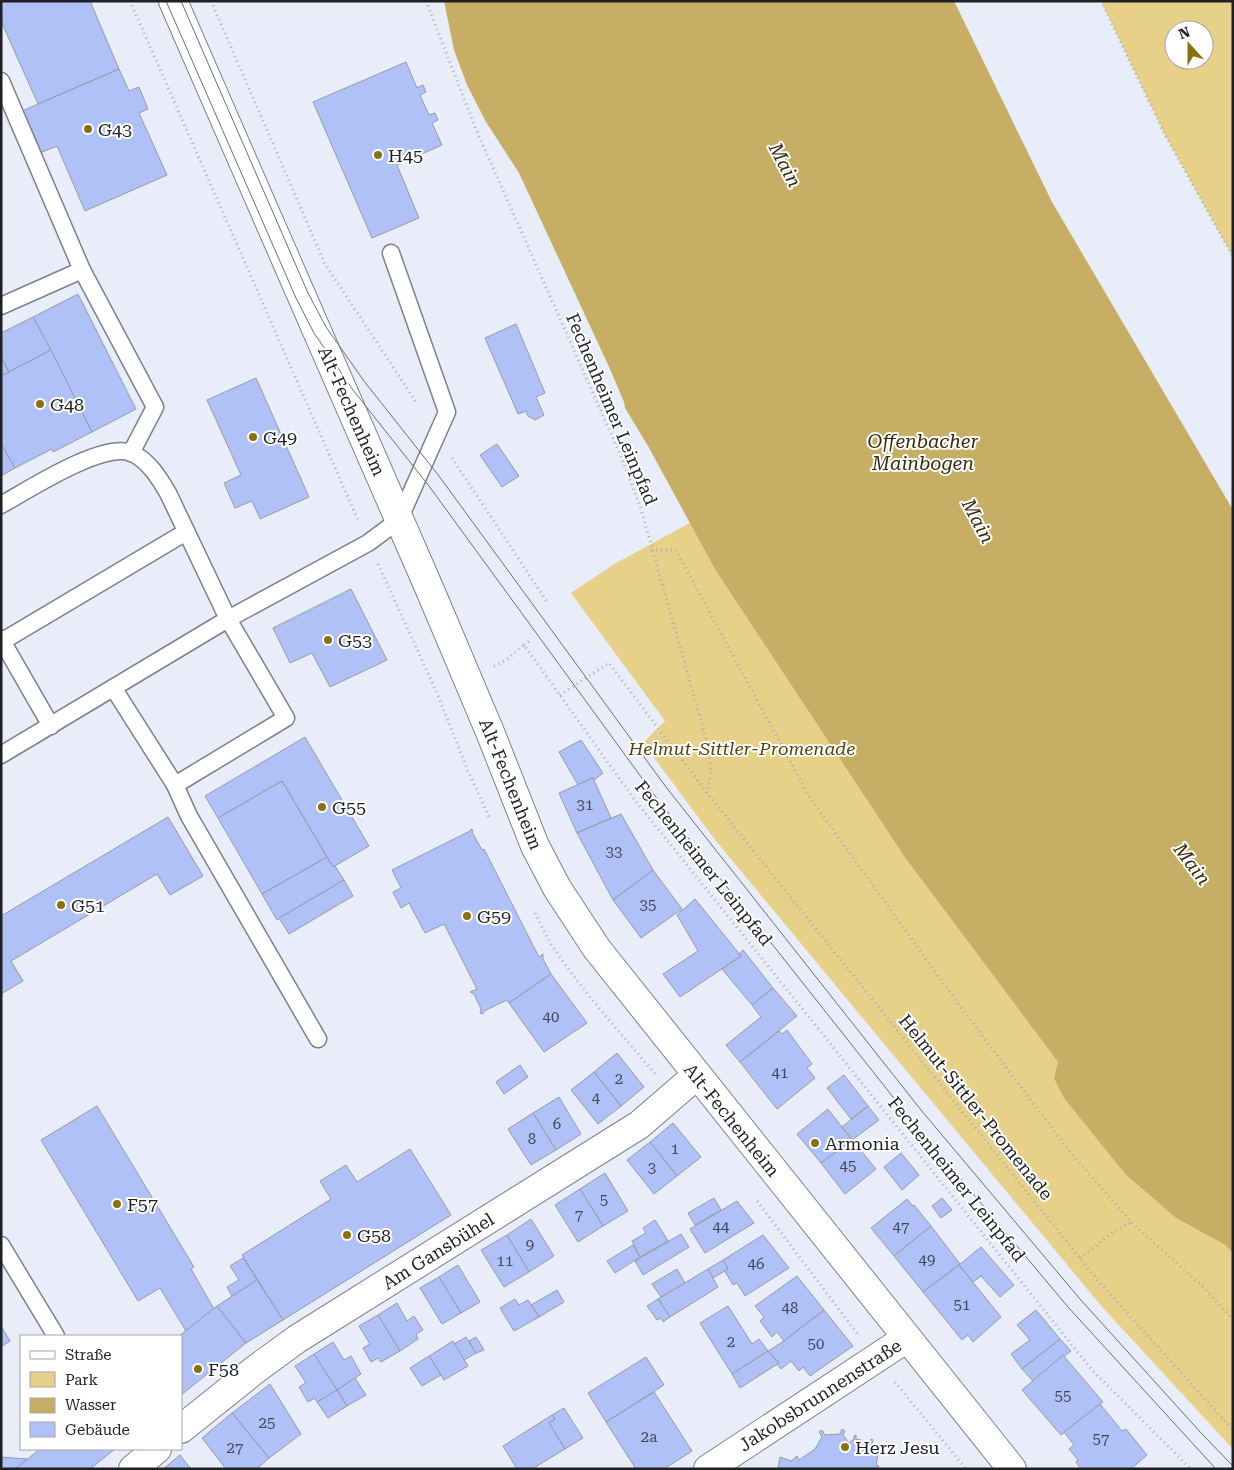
<svg xmlns="http://www.w3.org/2000/svg" width="1234" height="1470" font-family="'Roboto Serif',serif">
<rect width="100%" height="100%" fill="#e9edfa"/>
<g fill="#e7d087" fill-rule="evenodd">
<path d="M1101,1H1233V257L1165,135ZM1174,30H1204V60H1174Z"/>
<path d="M690,523L716,571L906,859L1058,1062L1054,1078L1126,1175L1176,1218L1225,1245L1233,1253V1449L1103,1308L716,841L643,743L665,721L571,593L616,563Z"/>
</g>
<path fill="#c6af65" d="M444,1H954L1052,202L1233,510V1253L1225,1245L1176,1218L1126,1175L1064,1098L1054,1078L1058,1062L906,859L716,571L648,446L625,408L624,402L610,369L519,173L486,122L467,85L454,50Z"/>
<g fill="#afc1f7" stroke="#969ba7">
<path d="M1,1H90L119,69L38,104L1,21Z"/>
<path d="M406,62L417,88L423,85L426,92L420,95L429,115L435,113L438,120L432,123L442,145L397,165L419,218L372,238L313,102Z"/>
<path d="M119,69L129,91L139,87L148,109L139,113L167,175L85,211L57,146L40,153L22,111Z"/>
<path d="M78,294L136,409L92,432L33,317Z"/>
<path d="M33,317L51,350L9,372L1,357V333Z"/>
<path d="M516,324L545,393L536,397L544,415L535,420L528,416L526,411L518,414L485,338Z"/>
<path d="M51,350L92,432L53,452L52,449L15,468L1,444V376Z"/>
<path d="M1,357L9,372L1,376Z"/>
<path d="M256,378L309,497L260,519L252,501L235,508L224,483L241,475L207,400Z"/>
<path d="M1,444L15,468L1,476Z"/>
<path d="M497,444L519,476L502,487L480,455Z"/>
<path d="M351,589L387,660L330,687L312,653L290,663L273,628Z"/>
<path d="M305,737L369,846L333,867L282,781L218,818L205,796Z"/>
<path d="M581,740L603,773L594,780L593,778L578,785L559,752Z"/>
<path d="M593,778L611,818L577,833L559,793Z"/>
<path d="M282,781L327,857L262,894L218,818Z"/>
<path d="M621,814L653,870L613,900L577,833Z"/>
<path d="M168,817L203,876L170,895L157,874L11,961L23,981L1,994V916Z"/>
<path d="M471,829L473,830L472,832L482,850L484,849L539,957L543,954V959L551,974L509,1003L507,1000L484,1011L483,1014L480,1013L481,1009L474,994L470,992L477,989L444,924L425,933L409,903L401,908L393,892L401,888L392,870L470,831Z"/>
<path d="M327,857L333,867L335,866L344,880L277,920L262,894Z"/>
<path d="M653,870L682,909L641,938L613,900Z"/>
<path d="M344,880L353,896L289,934L279,918Z"/>
<path d="M695,899L741,956L680,997L663,974L698,951L677,915Z"/>
<path d="M743,950L773,988L752,1005L722,969L741,956L740,953Z"/>
<path d="M551,974L587,1023L544,1052L509,1003Z"/>
<path d="M773,988L797,1016L740,1062L726,1045L761,1017L752,1005Z"/>
<path d="M787,1030L812,1064L807,1068L815,1078L777,1109L740,1062L779,1031L782,1034Z"/>
<path d="M617,1053L644,1087L621,1106L594,1072Z"/>
<path d="M520,1065L528,1077L504,1094L496,1082Z"/>
<path d="M594,1072L621,1106L598,1124L571,1090Z"/>
<path d="M844,1075L868,1106L851,1119L827,1088Z"/>
<path d="M559,1097L581,1134L556,1150L533,1113Z"/>
<path d="M97,1106L194,1267L191,1269L214,1309L186,1331L160,1288L138,1301L41,1140Z"/>
<path d="M868,1106L879,1120L852,1140L842,1127Z"/>
<path d="M828,1109L852,1140L821,1163L797,1134Z"/>
<path d="M533,1113L556,1150L531,1165L508,1129Z"/>
<path d="M673,1123L701,1157L677,1176L650,1142Z"/>
<path d="M852,1140L876,1169L845,1194L821,1163Z"/>
<path d="M650,1142L677,1176L654,1194L627,1160Z"/>
<path d="M410,1149L451,1215L283,1320L242,1255L331,1199L320,1181L346,1165L357,1182Z"/>
<path d="M901,1153L919,1175L902,1190L884,1167Z"/>
<path d="M605,1173L628,1211L603,1226L580,1189Z"/>
<path d="M580,1189L603,1226L578,1242L555,1205Z"/>
<path d="M714,1198L721,1210L695,1225L688,1213Z"/>
<path d="M942,1198L952,1210L941,1218L932,1206Z"/>
<path d="M907,1199L913,1206L914,1205L931,1226L894,1256L871,1228Z"/>
<path d="M737,1201L754,1223L705,1253L690,1229Z"/>
<path d="M531,1219L554,1256L529,1272L507,1235Z"/>
<path d="M655,1220L668,1241L640,1257L632,1241L646,1233L643,1228Z"/>
<path d="M931,1226L960,1264L923,1292L894,1256Z"/>
<path d="M681,1234L689,1247L643,1275L635,1261Z"/>
<path d="M507,1235L529,1272L504,1287L481,1250Z"/>
<path d="M763,1235L789,1268L745,1296L737,1283L733,1285L724,1270L728,1269L723,1260Z"/>
<path d="M633,1245L640,1257L615,1273L607,1261Z"/>
<path d="M981,1247L1014,1285L1000,1297L981,1276L973,1282L959,1265Z"/>
<path d="M243,1258L257,1280L232,1296L227,1287L239,1280L230,1266Z"/>
<path d="M723,1260L728,1269L713,1278L708,1269Z"/>
<path d="M458,1265L480,1302L461,1313L439,1277Z"/>
<path d="M959,1265L1001,1317L973,1342L968,1335L962,1340L923,1292Z"/>
<path d="M677,1269L685,1283L661,1297L652,1284Z"/>
<path d="M708,1269L718,1287L670,1317L658,1299Z"/>
<path d="M797,1276L824,1310L784,1341L777,1332L772,1337L760,1321L764,1317L755,1306Z"/>
<path d="M439,1277L461,1313L442,1324L420,1288Z"/>
<path d="M257,1280L283,1320L246,1343L217,1306Z"/>
<path d="M557,1290L564,1302L539,1317L531,1305Z"/>
<path d="M515,1299L519,1305L528,1300L539,1317L514,1331L500,1308Z"/>
<path d="M658,1299L670,1317L663,1322L661,1318L657,1320L647,1306Z"/>
<path d="M397,1303L407,1321L414,1316L423,1330L416,1334L418,1339L400,1351L378,1315Z"/>
<path d="M217,1306L246,1343L181,1395V1336H179Z"/>
<path d="M728,1306L752,1344L759,1339L768,1351L732,1374L700,1323Z"/>
<path d="M824,1310L853,1346L810,1376L803,1367L799,1371L791,1361L781,1369L777,1364L779,1363L768,1351L784,1341Z"/>
<path d="M1036,1310L1060,1339L1022,1369L1011,1354L1030,1340L1017,1325Z"/>
<path d="M378,1315L400,1351L381,1362L378,1358L371,1362L363,1348L370,1344L359,1326Z"/>
<path d="M1,1326L10,1341L1,1347Z"/>
<path d="M466,1337L476,1353L464,1360L454,1344Z"/>
<path d="M476,1337L484,1350L476,1353L469,1341Z"/>
<path d="M1060,1339L1071,1351L1033,1381L1022,1369Z"/>
<path d="M453,1341L468,1366L444,1380L429,1356Z"/>
<path d="M333,1342L344,1360L351,1356L361,1374L337,1390L314,1354Z"/>
<path d="M768,1351L779,1363L740,1388L732,1374Z"/>
<path d="M314,1354L337,1390L317,1402L315,1398L308,1402L299,1387L306,1383L295,1366Z"/>
<path d="M1063,1355L1103,1402L1061,1435L1022,1390Z"/>
<path d="M429,1356L441,1375L422,1386L410,1368Z"/>
<path d="M646,1357L664,1385L606,1422L588,1393Z"/>
<path d="M355,1378L366,1395L347,1406L337,1390Z"/>
<path d="M270,1384L301,1434L269,1458L232,1413Z"/>
<path d="M337,1390L347,1406L328,1418L317,1402Z"/>
<path d="M654,1392L692,1451L664,1469H636L606,1422Z"/>
<path d="M1100,1404L1122,1431L1126,1429L1147,1455L1131,1469H1081L1076,1462L1078,1460L1069,1449L1074,1445L1064,1432Z"/>
<path d="M564,1408L583,1438L565,1449L549,1423L555,1419L552,1415Z"/>
<path d="M232,1413L269,1458L257,1469H226L202,1438Z"/>
<path d="M552,1415L555,1419L549,1423L565,1449L532,1469H517L503,1446Z"/>
<path d="M842,1429L845,1431L843,1435L849,1443L854,1439V1436L856,1435V1439L870,1442L871,1439L873,1440L872,1444L878,1452H882V1454L878,1455L876,1465L879,1466L878,1468H778L780,1457L791,1461L797,1456L799,1460L815,1449L822,1437L819,1432L822,1430L825,1435L840,1434Z"/>
<path d="M40,1449H115L90,1469H15Z"/>
<path d="M180,1455L191,1469H163Z"/>
<path d="M1,1457L27,1459L15,1469H1Z"/>
</g>
<g fill="none" stroke-linecap="round" stroke-linejoin="round">
<defs>
<g id="lane">
<path d="M1,81L82,270L155,407L131,453"/>
<path d="M1,306L82,270"/>
<path d="M1,505C28,490 103,441 132,453C149,461 159,478 168,493L228,619L286,718L175,785L114,689"/>
<path d="M1,639L51,726"/>
<path d="M1,642L186,532"/>
<path d="M1,755L228,619L368,543L399,520L447,412L391,253"/>
<path d="M175,785L189,816L318,1039"/>
<path d="M1,1245L56,1336"/>
</g>
<g id="street">
<path d="M181,1429L256,1369L297,1339L639,1125L697,1075"/>
<path d="M133,1469L157,1449"/>
<path d="M708,1469L907,1338"/>
</g>
<path id="secondary" d="M173,1L430,590L490,732L535,846L557,888L597,949L1012,1469"/>
</defs>
<use href="#lane" stroke="#7c808c" stroke-width="19"/>
<use href="#street" stroke="#7c808c" stroke-width="30"/>
<use href="#secondary" stroke="#7c808c" stroke-width="30"/>
<g stroke="#abaeb9" stroke-width="3" stroke-dasharray="1 4" stroke-linecap="butt">
<path d="M130,1L358,520"/>
<path d="M211,1L325,264L416,402"/>
<path d="M426,1L475,127L620,454L641,509L708,746L711,773L707,793"/>
<path d="M1101,1L1165,135L1233,257"/>
<path d="M452,458L547,602"/>
<path d="M651,550H676L810,798L957,1002L1070,1152L1131,1222L1201,1285L1233,1319"/>
<path d="M378,564L437,693L468,771L490,819"/>
<path d="M524,645L532,639"/>
<path d="M494,666L505,661L524,645L634,799L1092,1370L1191,1469"/>
<path d="M560,695L609,663L707,793L1099,1282L1233,1430"/>
<path d="M535,913C541,924 546,936 553,947C583,992 620,1032 655,1074"/>
<path d="M757,1201L859,1336"/>
<path d="M1080,1258L1108,1236L1131,1222"/>
<path d="M895,1382L966,1469"/>
</g>
<use href="#lane" stroke="#fff" stroke-width="16"/>
<use href="#street" stroke="#fff" stroke-width="28"/>
<use href="#secondary" stroke="#fff" stroke-width="28"/>
<g stroke="#6b6e75" stroke-width="1">
<path d="M166,1L296,298L314,333L353,390L429,486L655,796L908,1116L1068,1307L1216,1469"/>
<path d="M181,1L308,293L326,327L364,381L439,476L666,787L921,1110L1080,1299L1202,1434L1233,1466"/>
</g>
</g>
<g fill="#897011" stroke="#fff" stroke-width="2">
<circle cx="88" cy="129" r="5"/>
<circle cx="378" cy="155" r="5"/>
<circle cx="40" cy="404" r="5"/>
<circle cx="253" cy="437" r="5"/>
<circle cx="328" cy="640" r="5"/>
<circle cx="322" cy="807" r="5"/>
<circle cx="61" cy="905" r="5"/>
<circle cx="467" cy="916" r="5"/>
<circle cx="815" cy="1143" r="5"/>
<circle cx="117" cy="1204" r="5"/>
<circle cx="347" cy="1235" r="5"/>
<circle cx="198" cy="1369" r="5"/>
<circle cx="845" cy="1447" r="5"/>
</g>
<g text-anchor="middle" dominant-baseline="central" stroke-width="4" stroke-linejoin="round" paint-order="stroke">
<g font-size="15" fill="#424859">
<text x="585" y="805">31</text>
<text x="614" y="852">33</text>
<text x="648" y="905">35</text>
<text x="551" y="1017">40</text>
<text x="780" y="1073">41</text>
<text x="619" y="1079">2</text>
<text x="596" y="1098">4</text>
<text x="557" y="1124">6</text>
<text x="532" y="1139">8</text>
<text x="675" y="1149">1</text>
<text x="848" y="1166">45</text>
<text x="652" y="1168">3</text>
<text x="604" y="1200">5</text>
<text x="579" y="1215">7</text>
<text x="721" y="1227">44</text>
<text x="901" y="1227">47</text>
<text x="530" y="1245">9</text>
<text x="927" y="1260">49</text>
<text x="505" y="1261">11</text>
<text x="756" y="1264">46</text>
<text x="962" y="1305">51</text>
<text x="790" y="1308">48</text>
<text x="731" y="1342">2</text>
<text x="816" y="1344">50</text>
<text x="1063" y="1396">55</text>
<text x="267" y="1423">25</text>
<text x="649" y="1437">2a</text>
<text x="1101" y="1439">57</text>
<text x="235" y="1448">27</text>
</g>
<g font-size="18" fill="#1e2024" stroke="#fff" text-anchor="start">
<text x="98" y="129">G43</text>
<text x="388" y="155">H45</text>
<text x="50" y="404">G48</text>
<text x="263" y="437">G49</text>
<text x="338" y="640">G53</text>
<text x="332" y="807">G55</text>
<text x="71" y="905">G51</text>
<text x="477" y="916">G59</text>
<text x="825" y="1143">Armonia</text>
<text x="127" y="1204">F57</text>
<text x="357" y="1235">G58</text>
<text x="208" y="1369">F58</text>
<text x="855" y="1447">Herz Jesu</text>
</g>
<g font-size="18" fill="#1e2024" stroke="#fff">
<text transform="translate(612 409) rotate(67)">Fechenheimer Leinpfad</text>
<text transform="translate(352 411) rotate(66)">Alt-Fechenheim</text>
<text transform="translate(511 784) rotate(68)">Alt-Fechenheim</text>
<text transform="translate(704 863) rotate(51)">Fechenheimer Leinpfad</text>
<text transform="translate(976 1107) rotate(51)">Helmut-Sittler-Promenade</text>
<text transform="translate(732 1120) rotate(51)">Alt-Fechenheim</text>
<text transform="translate(957 1179) rotate(51)">Fechenheimer Leinpfad</text>
<text transform="translate(438 1251) rotate(-32)">Am Gansbühel</text>
<text transform="translate(820 1395) rotate(-33)">Jakobsbrunnenstraße</text>
</g>
<g font-size="18" font-style="italic" fill="#544406" stroke="#fff">
<text x="742" y="748">Helmut-Sittler-Promenade</text>
</g>
<g font-size="19" font-style="italic" fill="#342a08" stroke="#fff">
<text transform="translate(785 165) rotate(62)">Main</text>
<text x="923" y="441">Offenbacher<tspan x="923" dy="22">Mainbogen</tspan></text>
<text transform="translate(978 521) rotate(62)">Main</text>
<text transform="translate(1192 864) rotate(53)">Main</text>
</g>
</g>
<rect width="1234" height="1470" fill="none" stroke="#1e2024" stroke-width="5"/>
<rect x="20" y="1335" width="162" height="115" fill="#ffffff" stroke="#a5a6a7"/>
<rect x="30" y="1351" width="25" height="8" fill="#ffffff" stroke="#a5a6a7"/>
<text x="65" y="1360" font-size="15" fill="#1e2024">Straße</text>
<rect x="30" y="1372" width="25" height="15" fill="#e7d087" stroke="#a5a6a7"/>
<text x="65" y="1385" font-size="15" fill="#1e2024">Park</text>
<rect x="30" y="1398" width="25" height="15" fill="#c6af65" stroke="#a5a6a7"/>
<text x="65" y="1410" font-size="15" fill="#1e2024">Wasser</text>
<rect x="30" y="1422" width="25" height="15" fill="#afc1f7" stroke="#a5a6a7"/>
<text x="65" y="1435" font-size="15" fill="#1e2024">Gebäude</text>
<g transform="translate(1189 45) rotate(339)"><circle r="24" fill="#ffffff" stroke="#a5a6a7"/>
<path d="M0-4L9 19L0 12L-9 19Z" fill="#897011"/>
<text y="-8" font-size="14" font-weight="bold" text-anchor="middle" fill="#1e2024">N</text>
</g>
</svg>
